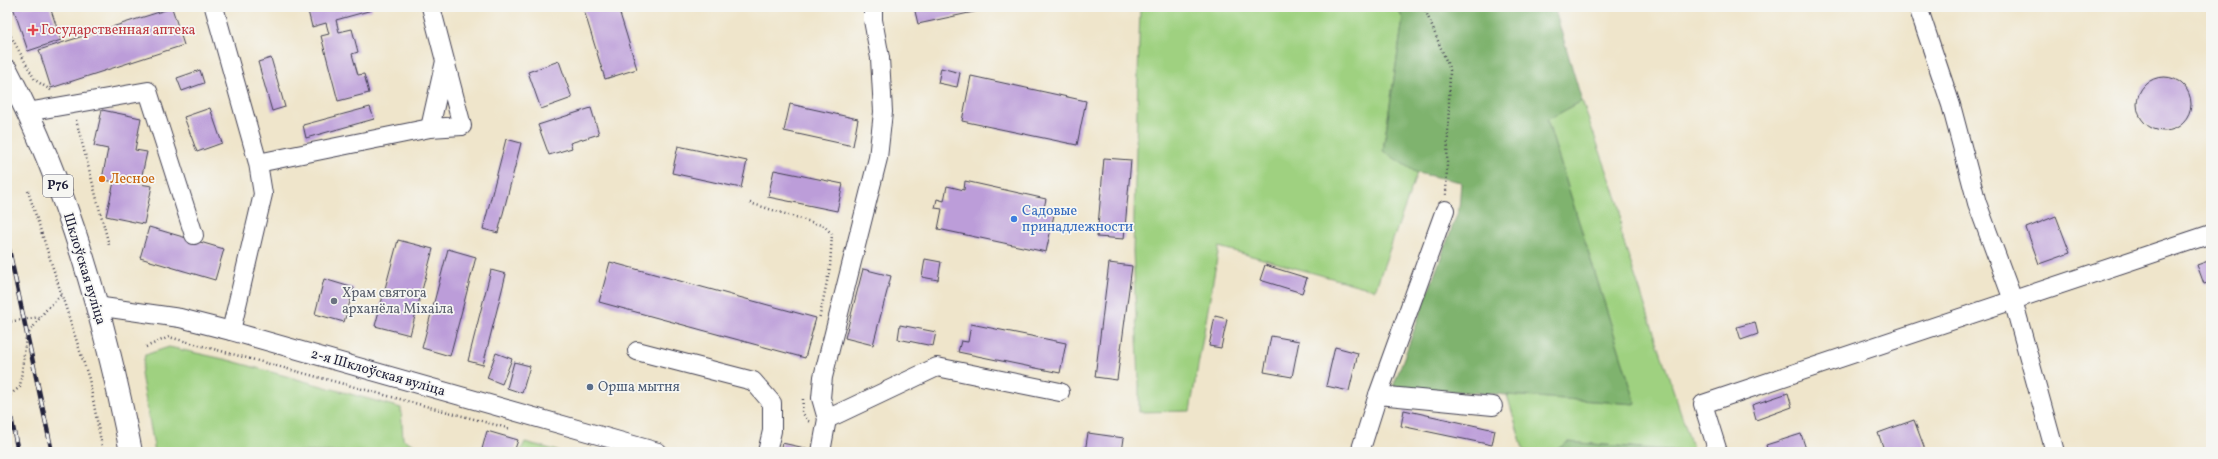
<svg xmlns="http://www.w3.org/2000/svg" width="2218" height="459" font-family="Vollkorn,serif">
<rect width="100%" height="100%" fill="#f6f6f2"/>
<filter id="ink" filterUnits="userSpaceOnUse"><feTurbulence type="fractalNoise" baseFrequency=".025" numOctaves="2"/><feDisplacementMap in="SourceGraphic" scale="8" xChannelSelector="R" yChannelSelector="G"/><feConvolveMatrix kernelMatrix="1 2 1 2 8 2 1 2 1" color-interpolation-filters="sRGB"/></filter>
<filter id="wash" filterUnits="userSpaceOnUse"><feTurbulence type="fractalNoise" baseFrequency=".012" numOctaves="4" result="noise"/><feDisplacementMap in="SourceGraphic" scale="16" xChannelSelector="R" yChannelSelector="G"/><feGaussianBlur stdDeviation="0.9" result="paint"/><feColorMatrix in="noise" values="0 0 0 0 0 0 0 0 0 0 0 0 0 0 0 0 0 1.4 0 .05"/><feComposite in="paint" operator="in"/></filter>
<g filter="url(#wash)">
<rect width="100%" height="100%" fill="#efe5cb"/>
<g fill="#9fd180" stroke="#607a5e">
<path d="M1140,7H1397L1403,19L1383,150L1417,173L1375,290L1219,247L1190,411L1139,412V380L1133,251Z"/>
<path d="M1582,101L1620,207L1621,234L1694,452L1568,442L1553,452H1524L1507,395L1636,404L1547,120Z"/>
<path d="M169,347L228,360L401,408L403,439L427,452H155L141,374L145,355Z"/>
<path d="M525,442L562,452H520Z"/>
</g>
<g fill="#7fb36e" stroke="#506a54">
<path d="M1397,7H1554L1582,101L1547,120L1636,404L1393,387L1459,209L1461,182L1417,173L1383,151L1403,19Z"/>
<path d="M1568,442L1687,452H1553Z"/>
</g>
<g id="blocks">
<g fill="#bc9dd9">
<path d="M13,7H50L61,40L28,51Z"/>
<path d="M307,7H371L372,10L336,20L339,32L352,29L358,52L352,54L358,75L364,74L369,93L338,101L321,36L329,34L326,23L312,27Z"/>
<path d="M583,7H618L637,69L605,79Z"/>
<path d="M914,7H992V8L918,24Z"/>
<path d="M172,8L184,45L51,88L39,50Z"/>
<path d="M271,58L285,107L272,111L258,62Z"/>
<path d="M559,61L572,98L541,109L528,72Z"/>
<path d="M941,68L960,73L957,87L938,83Z"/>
<path d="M200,70L204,83L182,91L177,78Z"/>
<path d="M971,76L1086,101L1077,145L962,121Z"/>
<circle cx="2164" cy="104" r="27"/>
<path d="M790,104L858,119L853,146L784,131Z"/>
<path d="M370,107L374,119L306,138L303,125Z"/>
<path d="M210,108L222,143L197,152L184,117Z"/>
<path d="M591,108L599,134L570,143L572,148L549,155L538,125Z"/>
<path d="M102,110L141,118L135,150L147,152L140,184L152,186L144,224L106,216L114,182L102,179L108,149L94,146Z"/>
<path d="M506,139L521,143L498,233L483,229Z"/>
<path d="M678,146L747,161L741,188L672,173Z"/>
<path d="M1104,158L1131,160L1124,239L1097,237Z"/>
<path d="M774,170L843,184L837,211L768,197Z"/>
<path d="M965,181L1046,199L1044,208L1055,210L1046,252L938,229L942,209L935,208L937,199L944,201L947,186L964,190Z"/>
<path d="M2056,216L2070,253L2039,264L2026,228Z"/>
<path d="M149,227L224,249L215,280L140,258Z"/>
<path d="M398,240L433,249L410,335L375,326Z"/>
<path d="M448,249L476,257L450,356L422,348Z"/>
<path d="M925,259L941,262L938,280L922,277Z"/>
<path d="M2211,260V282L2204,284L2197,265Z"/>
<path d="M610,262L816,318L805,358L599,302Z"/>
<path d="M1109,263L1132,266L1117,380L1095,377Z"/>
<path d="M1265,265L1307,278L1302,293L1260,280Z"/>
<path d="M863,269L891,276L873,345L845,338Z"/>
<path d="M491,270L506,274L483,365L468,361Z"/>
<path d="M324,279L354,288L344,322L315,314Z"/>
<path d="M1215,316L1227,319L1221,348L1209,346Z"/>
<path d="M1755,322L1758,334L1741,340L1737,327Z"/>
<path d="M971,324L1066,343L1060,373L958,352L961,341L968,342Z"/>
<path d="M900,325L936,332L933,346L898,339Z"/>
<path d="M1271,336L1299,341L1292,377L1264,372Z"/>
<path d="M1335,347L1358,353L1349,391L1326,386Z"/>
<path d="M496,353L512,359L502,384L487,378Z"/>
<path d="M514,362L530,366L522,393L507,388Z"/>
<path d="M1788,393L1792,407L1756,420L1752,405Z"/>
<path d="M1404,410L1495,430L1492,445L1401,426Z"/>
<path d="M1914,420L1926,452H1885L1878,433Z"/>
<path d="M487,431L518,440L514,452H491L482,449Z"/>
<path d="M1088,433L1124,438L1122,452H1085Z"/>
<path d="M1801,434L1807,452H1768L1766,445Z"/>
<path d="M782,443L810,449V452H780Z"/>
</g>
</g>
</g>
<g filter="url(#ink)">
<use href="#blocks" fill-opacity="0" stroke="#413f51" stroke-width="1"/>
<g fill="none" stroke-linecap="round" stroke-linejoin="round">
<defs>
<g id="minor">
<path d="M214,7L258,163L263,194L231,331"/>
<path d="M431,7L462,126L430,128L445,61"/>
<path d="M1918,7L1951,105L1977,203L2013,300L2055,452"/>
<path d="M27,112L148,91L194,235"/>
<path d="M258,163L430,128"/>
<path d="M96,306L180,318L231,331L658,452"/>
<path d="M637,351L753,381L772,403V431L767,452"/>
<path d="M1378,395L1493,406"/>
<path d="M827,419L937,367L1060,392"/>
<path d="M821,452L827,419L821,398L823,377L878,158L883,112L880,58L873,20V7"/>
<path d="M1360,452L1378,395L1445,210"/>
<path d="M1718,452L1703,404L2211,234"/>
</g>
<path id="major" d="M7,71C69,189 105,321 131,452"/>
</defs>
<use href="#minor" stroke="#413f51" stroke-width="20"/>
<use href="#major" stroke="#413f51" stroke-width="24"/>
<g stroke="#413f51" stroke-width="2.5" stroke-dasharray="1 3" stroke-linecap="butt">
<path d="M1424,7L1450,70L1446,195"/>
<path d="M7,29L35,80L52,91"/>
<path d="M76,120L109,245"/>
<path d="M28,191L89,379L103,452"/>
<path d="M750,203L824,226L832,234L830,267L819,320"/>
<path d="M7,322L40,317"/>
<path d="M146,347L169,337L511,429"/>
<path d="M7,397L20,387L26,337L45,311L62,294"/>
<path d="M803,399L802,412L808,421L811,422"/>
</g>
<use href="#minor" stroke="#fff" stroke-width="18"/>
<use href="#major" stroke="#fff" stroke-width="22"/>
<defs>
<g id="rail">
<path d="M7,240L52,452"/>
<path d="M7,397L18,452"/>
</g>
</defs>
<use href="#rail" stroke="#22223b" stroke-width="4.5"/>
<use href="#rail" stroke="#f6f6f2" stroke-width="3" stroke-dasharray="9" stroke-linecap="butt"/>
</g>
</g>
<path fill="#e0444e" stroke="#f6f6f2" stroke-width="1.5" d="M31 24h4v4h4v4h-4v4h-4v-4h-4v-4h4z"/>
<circle fill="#e8710a" stroke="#f6f6f2" stroke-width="1.5" cx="102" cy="179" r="4"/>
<circle fill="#3f7fe0" stroke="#f6f6f2" stroke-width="1.5" cx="1014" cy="219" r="4"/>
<circle fill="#6b7280" stroke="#f6f6f2" stroke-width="1.5" cx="334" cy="301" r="4"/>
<circle fill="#5c6f8a" stroke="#f6f6f2" stroke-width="1.5" cx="590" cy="387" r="4"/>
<g text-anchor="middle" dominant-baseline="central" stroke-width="3.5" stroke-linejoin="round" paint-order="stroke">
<rect fill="#f6f6f2" stroke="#626272" stroke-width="1" x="43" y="175" width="30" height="22" rx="3"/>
<g font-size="13" font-weight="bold" fill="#22223b">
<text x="58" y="186">Р76</text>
</g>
<g font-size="14" fill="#be3a42" stroke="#f6f6f2" text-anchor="start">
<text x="41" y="30">Государственная аптека</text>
</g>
<g font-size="14" fill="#c56008" stroke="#f6f6f2" text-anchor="start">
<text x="110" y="179">Лесное</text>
</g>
<g font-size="14" fill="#366cbe" stroke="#f6f6f2" text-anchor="start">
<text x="1022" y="211">Садовые<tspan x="1022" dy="16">принадлежности</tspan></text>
</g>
<g font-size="14" fill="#22223b" stroke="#f6f6f2">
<text transform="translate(84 269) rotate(73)">Шклоўская вуліца</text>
<text transform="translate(378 373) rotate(16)">2-я Шклоўская вуліца</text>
</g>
<g font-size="14" fill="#5b616d" stroke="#f6f6f2" text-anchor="start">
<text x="342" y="293">Храм святога<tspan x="342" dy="16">арханёла Міхаіла</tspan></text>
</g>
<g font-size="14" fill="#4e5e75" stroke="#f6f6f2" text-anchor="start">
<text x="598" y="387">Орша мытня</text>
</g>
</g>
<rect width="2218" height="459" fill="none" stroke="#f6f6f2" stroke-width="24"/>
</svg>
